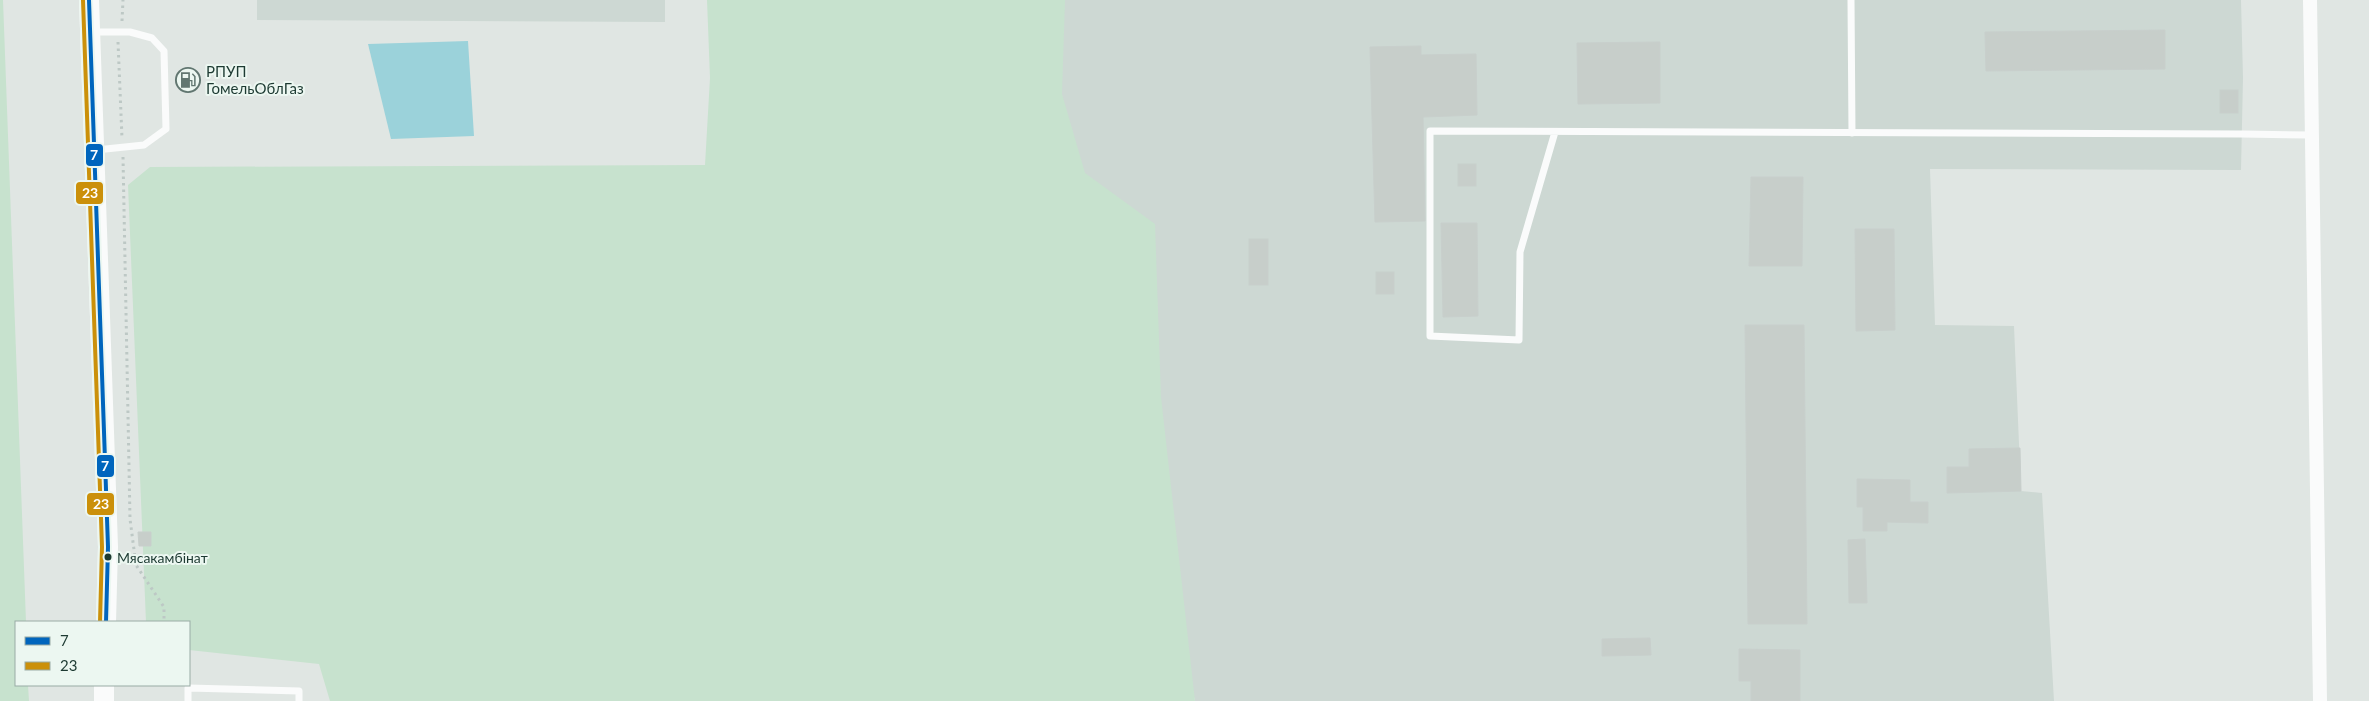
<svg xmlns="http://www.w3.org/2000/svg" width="2369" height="701" font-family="Lato,sans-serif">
<rect width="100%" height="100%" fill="#e0e6e3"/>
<g fill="#cdd8d3">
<path d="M257,0H665V22L257,20Z"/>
<path d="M1058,0H2241L2243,78L2241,170L1930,169L1935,325L2014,326L2021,491L2042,493L2054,701H1195L1053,89Z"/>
</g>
<g fill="#c7e2ce">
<path d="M0,0H3L26,622H16V685H28L29,701H0Z"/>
<path d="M707,0H1065L1062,94L1085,173L1155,224L1161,397L1195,701H330L319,664L189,650V622H146L128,185L150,167L705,165L710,78Z"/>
</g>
<path fill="#9bd2da" d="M468,41L474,136L391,139L368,44Z"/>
<g fill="#c7ceca" stroke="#c8cfcc">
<path d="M2165,30V69L1986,71L1985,32Z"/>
<path d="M1660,42V103L1578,104L1577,43Z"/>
<path d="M1421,46V55L1476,54L1477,115L1423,117L1425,221L1375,222L1370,47Z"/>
<rect x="2220" y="90" width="18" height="23"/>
<rect x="1458" y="164" width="18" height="22"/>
<path d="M1751,177H1803L1802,266H1749Z"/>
<path d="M1441,223H1477L1478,316L1443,317Z"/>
<path d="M1855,229H1894L1895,330L1856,331Z"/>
<rect x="1249" y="239" width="19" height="46"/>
<rect x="1376" y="272" width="18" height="22"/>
<path d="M1745,325H1804L1807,624H1748Z"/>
<path d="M2020,448L2021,491L1947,493V467H1969V449Z"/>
<path d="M1857,479L1910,480V502H1928V523L1887,522V531H1863V507H1857Z"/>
<path d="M138,532H151V546H139Z"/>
<path d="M1865,539L1867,603H1849L1848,540Z"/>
<path d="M1650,638L1651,655L1602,656V639Z"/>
<path d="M1739,649L1800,650V701H1751V681H1739Z"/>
</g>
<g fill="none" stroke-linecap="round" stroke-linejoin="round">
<g stroke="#bdc8c5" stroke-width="3" stroke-dasharray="2.5 4" stroke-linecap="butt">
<path d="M122,21L123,0"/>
<path d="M118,42L122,138"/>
<path d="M123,157L130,519L136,565L164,607V622"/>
</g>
<g stroke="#fafbfb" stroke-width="7">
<path d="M1851,0L1852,133"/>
<path d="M92,32H130L152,38L164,51L166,129L144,145L96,150"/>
<path d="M1555,132L1520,252L1519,340L1430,336V131L2242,134L2310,135"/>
<path d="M188,701V688L299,691V701"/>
</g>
<path stroke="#fafbfb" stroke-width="14" d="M2310,0L2320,701"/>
<g stroke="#fafbfb" stroke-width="20">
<path d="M89,0L108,547L106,622"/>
<path d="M104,701V685"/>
</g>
<defs>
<path id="bus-1" d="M89,0L108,547L106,622"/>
<path id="bus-2" d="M83,0L102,547L100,622"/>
</defs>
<use href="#bus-1" stroke="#ecf7f1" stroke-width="8"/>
<use href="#bus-2" stroke="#ecf7f1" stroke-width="8"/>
<use href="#bus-1" stroke="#0065bd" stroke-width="4"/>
<use href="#bus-2" stroke="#cb900a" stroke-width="4"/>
</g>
<defs>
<symbol id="fuel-ring" viewBox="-11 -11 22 22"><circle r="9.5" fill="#ecf7f1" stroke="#617670" stroke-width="1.5"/><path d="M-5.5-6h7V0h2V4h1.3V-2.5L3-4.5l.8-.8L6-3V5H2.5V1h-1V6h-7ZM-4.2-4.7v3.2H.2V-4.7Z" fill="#617670"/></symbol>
</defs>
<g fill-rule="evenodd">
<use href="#fuel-ring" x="174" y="66" width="28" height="28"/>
</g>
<circle fill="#1d3a32" stroke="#ecf7f1" stroke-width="2" cx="108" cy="557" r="4.5"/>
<g text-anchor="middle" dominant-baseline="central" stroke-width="4" stroke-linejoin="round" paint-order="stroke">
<g font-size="14" fill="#1d3a32" stroke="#ecf7f1" text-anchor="start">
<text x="117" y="557">Мясакамбінат</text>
</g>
<g font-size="15" fill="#1d3a32" stroke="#ecf7f1" text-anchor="start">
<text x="206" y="71">РПУП<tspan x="206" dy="17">ГомельОблГаз</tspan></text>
</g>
</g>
<g stroke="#ecf7f1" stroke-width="2">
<rect x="85" y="143" width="19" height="24" rx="5" fill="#0065bd"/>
<rect x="75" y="181" width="29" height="24" rx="5" fill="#cb900a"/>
<rect x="96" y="454" width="19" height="24" rx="5" fill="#0065bd"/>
<rect x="86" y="492" width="29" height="24" rx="5" fill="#cb900a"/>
</g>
<g font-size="14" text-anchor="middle" font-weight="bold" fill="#fff">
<text x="94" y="160">7</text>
<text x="90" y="198">23</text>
<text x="105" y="471">7</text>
<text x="101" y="509">23</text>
</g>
<rect x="15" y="621" width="175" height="65" fill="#ecf7f1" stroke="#99aba5"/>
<rect x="25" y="637" width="25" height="8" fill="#0065bd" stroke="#99aba5"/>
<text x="60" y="646" font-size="15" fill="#1d3a32">7</text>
<rect x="25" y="662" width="25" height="8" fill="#cb900a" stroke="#99aba5"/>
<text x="60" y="671" font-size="15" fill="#1d3a32">23</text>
</svg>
